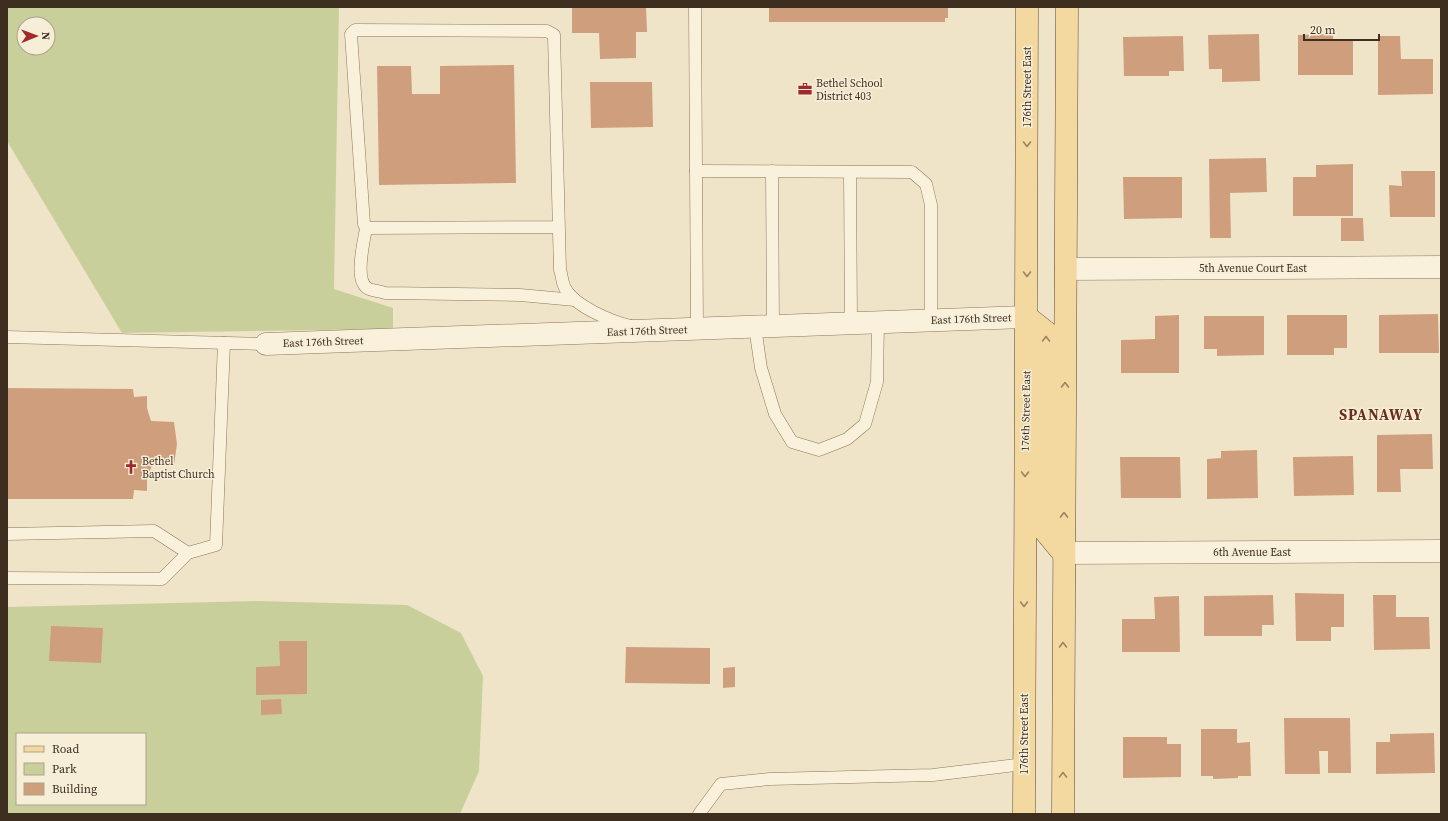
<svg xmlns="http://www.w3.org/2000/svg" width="1448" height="821" font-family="'Source Serif 4',serif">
<rect width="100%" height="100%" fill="#f0e4c8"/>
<g fill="#c9cf9b" fill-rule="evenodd">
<path d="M7,7H339L334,289L393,308V329L122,333L7,141ZM24,24H48V48H24Z"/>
<path d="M258,601L407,605L461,633L483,676L479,771L460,814H7V607ZM17,734H145V804H17Z"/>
</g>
<g fill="#cf9f7d">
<path d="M572,7H646L647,32H636V58L600,59L599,33H572Z"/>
<path d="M769,7H948V18H945V22H769Z"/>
<path d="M1259,34L1260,81L1222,82V69H1209L1208,35Z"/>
<path d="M1333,34V41H1353V75H1298V35Z"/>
<path d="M1183,36L1184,71H1169V76H1124L1123,37Z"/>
<path d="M1378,36H1400L1401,59H1433V94L1378,95Z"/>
<path d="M514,65L516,183L379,185L377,66H411L412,94H440V66Z"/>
<path d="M590,82H652L653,127L591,128Z"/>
<path d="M1266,158L1267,192L1230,193L1231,238H1210L1209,159Z"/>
<path d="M1353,164V216H1293V177H1316V165Z"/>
<path d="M1401,171H1435V217H1390L1389,185L1402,186Z"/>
<path d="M1123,177H1182V218L1124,219Z"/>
<path d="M1341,218H1363L1364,241H1341Z"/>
<path d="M1438,314L1439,353H1379V315Z"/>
<path d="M1179,315V373H1121V340L1155,339V316Z"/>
<path d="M1287,315H1347V348H1334V355H1287Z"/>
<path d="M1204,316H1264V355L1217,356V349H1204Z"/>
<path d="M7,388L133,389L134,397L147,396V408L151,421L174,422L177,444L174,465H152L147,480V491L134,490L133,499H7Z"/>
<path d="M1432,434L1433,469H1400L1401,492H1377V435Z"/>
<path d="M1257,450L1258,498L1207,499V459L1221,458V451Z"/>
<path d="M1353,456L1354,495L1294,496L1293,457Z"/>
<path d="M1120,457H1180L1181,498H1121Z"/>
<path d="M1295,593L1344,594V627H1331V641H1296Z"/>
<path d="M1273,595L1274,625H1262V636H1204V596Z"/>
<path d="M1373,595H1396V617H1429L1430,649L1374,650Z"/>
<path d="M1179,596L1180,652H1122V619H1155L1154,597Z"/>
<path d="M51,626L103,628L101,663L49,661Z"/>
<path d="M279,641H307V694L256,695V667L280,666Z"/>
<path d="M626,647L710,648V684L625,683Z"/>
<path d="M735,667V687L723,688V668Z"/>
<path d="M281,699L282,714L261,715V700Z"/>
<path d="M1284,718H1350L1351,773H1328V751H1319L1320,774H1285Z"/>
<path d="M1201,729H1237V743L1250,742L1251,776H1238V778L1213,779V776H1201Z"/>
<path d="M1434,733L1435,773L1376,774V742H1390V734Z"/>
<path d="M1123,737H1167V744H1181V777L1123,778Z"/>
</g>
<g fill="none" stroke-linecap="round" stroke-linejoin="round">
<defs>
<g id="service">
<path d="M695,7L697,329"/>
<path d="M696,171L912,172L926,184L931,205V320"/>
<path d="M772,171L773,326"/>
<path d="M850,172L851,323"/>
<path d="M559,227L366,228L364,224L351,34L355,30L547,31L554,35L560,270C562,275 562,283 565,288C574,306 612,322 631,326"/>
<path d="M366,228C364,242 353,282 369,289C374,291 380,291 385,293L520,295L575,300"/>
<path d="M755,327L761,368L775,414L792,442L819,450L847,439L865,424L877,382L878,322"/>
<path d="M7,337L266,344"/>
<path d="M7,534L154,531L188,553"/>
<path d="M7,578L162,579L188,553L216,545L224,343"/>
<path d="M699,814L721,784L770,779L933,775L1024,764"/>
</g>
<g id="minor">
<path d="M1066,269L1441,267"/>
<path d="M266,344L1027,317"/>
<path d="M1063,553L1441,551"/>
</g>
<g id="primary">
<path d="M1027,317L1046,332L1044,530L1063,553"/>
<path d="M1024,814C1025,545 1027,276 1027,7"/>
<path d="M1063,814L1067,7"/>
</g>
</defs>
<use href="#service" stroke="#8d765c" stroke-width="13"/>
<use href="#minor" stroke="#8d765c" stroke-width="23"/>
<use href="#primary" stroke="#5b4430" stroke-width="23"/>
<use href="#service" stroke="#faf1dc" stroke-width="12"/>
<use href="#minor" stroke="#faf1dc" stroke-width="22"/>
<use href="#primary" stroke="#f3d9a0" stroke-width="22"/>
</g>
<defs><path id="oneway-chevron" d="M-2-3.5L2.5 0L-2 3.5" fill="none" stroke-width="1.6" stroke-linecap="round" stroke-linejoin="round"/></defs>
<g stroke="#988460">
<use href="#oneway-chevron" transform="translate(1027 144) rotate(90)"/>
<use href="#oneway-chevron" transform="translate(1027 274) rotate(90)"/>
<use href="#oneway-chevron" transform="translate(1046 339) rotate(-90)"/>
<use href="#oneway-chevron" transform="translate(1065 385) rotate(-89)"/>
<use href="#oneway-chevron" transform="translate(1025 474) rotate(91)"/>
<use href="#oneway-chevron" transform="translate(1064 515) rotate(-89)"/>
<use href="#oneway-chevron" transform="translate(1024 604) rotate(90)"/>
<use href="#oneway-chevron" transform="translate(1063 645) rotate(-90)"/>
<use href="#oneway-chevron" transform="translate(1063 775) rotate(-90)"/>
</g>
<defs>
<symbol id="office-bare" viewBox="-9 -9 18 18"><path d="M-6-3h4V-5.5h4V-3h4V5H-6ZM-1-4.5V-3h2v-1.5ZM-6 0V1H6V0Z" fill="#9e2a2b" stroke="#f7eed8" stroke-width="2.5" paint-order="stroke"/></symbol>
<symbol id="church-bare" viewBox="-9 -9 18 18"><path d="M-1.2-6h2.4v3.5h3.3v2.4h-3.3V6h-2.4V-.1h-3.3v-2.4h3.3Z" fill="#9e2a2b" stroke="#f7eed8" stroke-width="2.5" paint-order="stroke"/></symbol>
</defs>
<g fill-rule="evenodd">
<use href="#office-bare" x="795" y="79" width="20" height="20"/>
<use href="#church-bare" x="121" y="457" width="20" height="20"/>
</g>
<g text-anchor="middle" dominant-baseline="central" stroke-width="3" stroke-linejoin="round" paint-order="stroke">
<g font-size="11" fill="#3d2e20" stroke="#f7eed8" text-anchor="start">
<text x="816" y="83">Bethel School<tspan x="816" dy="13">District 403</tspan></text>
<text x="142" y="461">Bethel<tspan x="142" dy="13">Baptist Church</tspan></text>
</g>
<g font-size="11" fill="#3d2e20" stroke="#f7eed8">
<text transform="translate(1027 87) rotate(-90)">176th Street East</text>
<text x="1253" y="268">5th Avenue Court East</text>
<text transform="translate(971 319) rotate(-2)">East 176th Street</text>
<text transform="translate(647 331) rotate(-2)">East 176th Street</text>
<text transform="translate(323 342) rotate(-2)">East 176th Street</text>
<text transform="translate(1026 411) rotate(-89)">176th Street East</text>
<text x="1252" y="552">6th Avenue East</text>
<text transform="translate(1024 734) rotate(-90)">176th Street East</text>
</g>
<g font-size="15" font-weight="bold" letter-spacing="1" fill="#6b2e1e" stroke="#f7eed8">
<text x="1381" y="414">SPANAWAY</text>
</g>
</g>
<rect width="1448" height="821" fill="none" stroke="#3d2e20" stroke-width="16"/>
<rect x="16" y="733" width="130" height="72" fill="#f7eed8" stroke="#ada18e"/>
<rect x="24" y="746" width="20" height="6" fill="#f3d9a0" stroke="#ada18e"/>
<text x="52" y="753" font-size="12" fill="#3d2e20">Road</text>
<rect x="24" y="763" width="20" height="12" fill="#c9cf9b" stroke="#ada18e"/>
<text x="52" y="773" font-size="12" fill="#3d2e20">Park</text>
<rect x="24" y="783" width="20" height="12" fill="#cf9f7d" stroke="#ada18e"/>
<text x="52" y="793" font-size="12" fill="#3d2e20">Building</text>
<g transform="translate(36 36) rotate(89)"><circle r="19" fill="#f7eed8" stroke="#ada18e"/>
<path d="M0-3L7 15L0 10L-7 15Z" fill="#9e2a2b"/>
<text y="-6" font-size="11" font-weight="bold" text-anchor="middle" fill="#3d2e20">N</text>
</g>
<path d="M1304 34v6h75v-6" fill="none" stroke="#3d2e20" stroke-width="2"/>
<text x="1310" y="34" font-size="12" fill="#3d2e20" stroke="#f7eed8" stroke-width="3" paint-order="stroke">20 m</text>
</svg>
